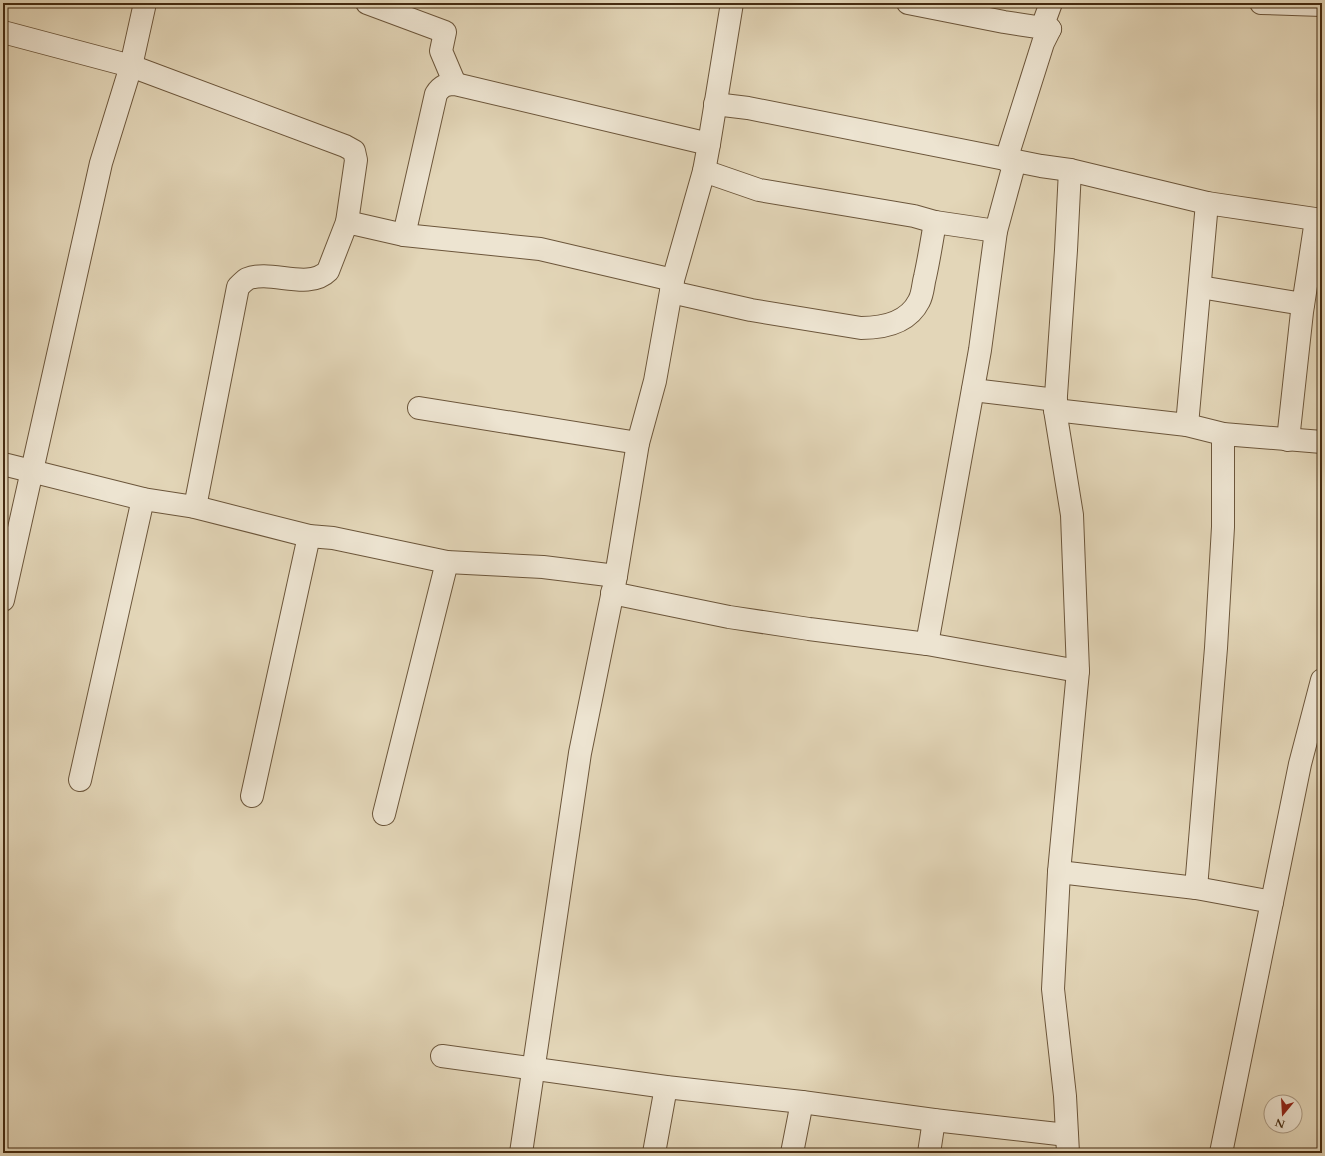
<svg xmlns="http://www.w3.org/2000/svg" width="1325" height="1156" font-family="Cardo,serif">
<rect width="100%" height="100%" fill="#e3d6b8"/>
<filter id="stains"><feTurbulence type="fractalNoise" baseFrequency=".005" numOctaves="4"/><feColorMatrix values="0 0 0 0 .2 0 0 0 0 .09 0 0 0 0 .02 0 0 0 .5 -.17"/></filter>
<radialGradient id="worn" r=".72"><stop offset=".6" stop-color="#630" stop-opacity="0"/><stop offset="1" stop-color="#630" stop-opacity=".3"/></radialGradient>
<g fill="none" stroke-linecap="round" stroke-linejoin="round">
<defs>
<g id="street">
<path d="M367,3L445,32L441,51L455,84"/>
<path d="M908,3L1004,22L1050,29"/>
<path d="M1261,3L1322,5"/>
<path d="M3,32L131,66L345,146L354,151L356,160L347,222L328,271C308,291 271,269 247,279C244,281 241,284 238,287L195,507"/>
<path d="M715,104L748,108L1041,166L1070,170L1207,203L1322,220"/>
<path d="M1006,160L1043,43L1050,29L1044,22L1051,3"/>
<path d="M704,171L759,190L914,216L935,222L996,231"/>
<path d="M347,222L404,235L540,249L673,280"/>
<path d="M404,235L436,94C441,86 446,84 455,84L709,144"/>
<path d="M1200,287L1303,304"/>
<path d="M671,292L751,310L861,328C883,328 908,323 919,301C923,294 923,284 925,277C929,259 932,240 935,222"/>
<path d="M973,390L1056,400"/>
<path d="M419,408L638,443"/>
<path d="M1055,410L1187,425L1223,434L1322,442"/>
<path d="M1187,425L1207,203"/>
<path d="M1288,440L1302,312L1316,220"/>
<path d="M3,464L143,499L195,507L309,536L333,538L447,562L543,567L616,576"/>
<path d="M612,593L729,617L809,629L927,644L1078,671"/>
<path d="M3,600L101,163L131,66L145,3"/>
<path d="M927,644L980,350L996,231L1015,161"/>
<path d="M80,780L143,499"/>
<path d="M252,796L309,536"/>
<path d="M384,814L447,562"/>
<path d="M1059,872L1196,888L1272,902"/>
<path d="M1196,888L1216,648L1223,527V434"/>
<path d="M442,1056L666,1087L802,1102L934,1120L1067,1135"/>
<path d="M521,1153L580,753L616,576L638,443L655,381L673,280L704,171L709,144L732,3"/>
<path d="M654,1153L666,1087"/>
<path d="M792,1153L802,1102"/>
<path d="M929,1153L934,1120"/>
<path d="M1068,1153L1065,1096L1053,989L1059,872L1078,671L1072,515L1055,410L1066,250L1070,170"/>
<path d="M1221,1153L1300,764L1322,680"/>
</g>
</defs>
<use href="#street" stroke="#6c563b" stroke-width="24"/>
<use href="#street" stroke="#ede4d1" stroke-width="22"/>
</g>
<rect width="1325" height="1156" fill="none" stroke="#e3d6b8" stroke-width="16"/>
<rect x="4" y="4" width="1317" height="1148" fill="none" stroke="#452b11" stroke-width="2"/>
<rect x="8" y="8" width="1309" height="1140" fill="none" stroke="#452b11"/>
<g transform="translate(1283 1114) rotate(198)"><circle r="19" fill="#ede4d1" stroke="#aa9a84"/>
<path d="M0-3L7 15L0 10L-7 15Z" fill="#8f2418"/>
<text y="-6" font-size="11" font-weight="bold" text-anchor="middle" fill="#452b11">N</text>
</g>
<rect width="100%" height="100%" filter="url(#stains)"/>
<rect width="100%" height="100%" fill="url(#worn)"/>
</svg>
